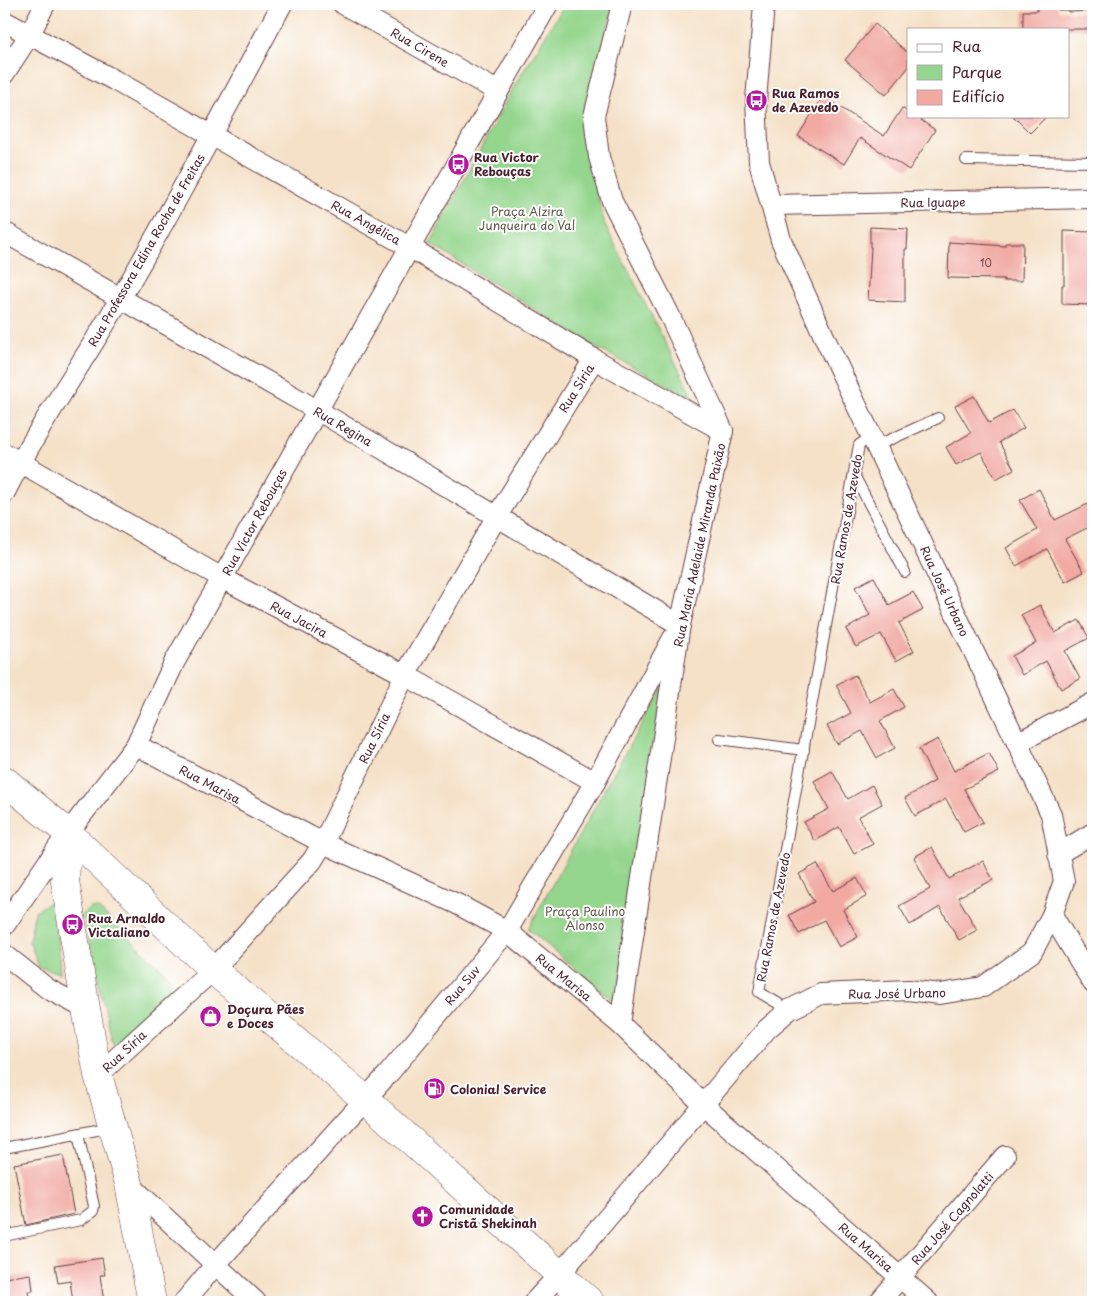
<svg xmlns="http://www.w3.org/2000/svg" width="1097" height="1306" font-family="'Playpen Sans',sans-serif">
<rect width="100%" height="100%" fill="#fff"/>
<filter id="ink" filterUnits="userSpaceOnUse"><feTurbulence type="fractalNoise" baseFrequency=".02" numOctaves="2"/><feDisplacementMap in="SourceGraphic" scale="10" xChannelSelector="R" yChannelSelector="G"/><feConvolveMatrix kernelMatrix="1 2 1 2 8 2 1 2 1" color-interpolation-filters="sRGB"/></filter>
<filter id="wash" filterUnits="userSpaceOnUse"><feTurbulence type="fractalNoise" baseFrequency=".0096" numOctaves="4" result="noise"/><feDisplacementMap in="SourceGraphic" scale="20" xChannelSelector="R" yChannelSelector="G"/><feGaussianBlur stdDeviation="1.12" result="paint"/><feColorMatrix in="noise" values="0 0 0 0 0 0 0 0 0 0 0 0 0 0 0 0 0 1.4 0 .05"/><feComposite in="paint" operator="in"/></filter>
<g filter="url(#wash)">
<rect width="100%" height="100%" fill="#f5e1c8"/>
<g fill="#95d68e" stroke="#707a5c">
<path d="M565,4H614L584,112L590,168L605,225L694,399L595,347L430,244L513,88Z"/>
<path d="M666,682L617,1004L528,929L610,779Z"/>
<path d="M55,899L60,973L39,967L29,941L35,911Z"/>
<path d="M90,908H98L169,976L172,988L118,1046L113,1044L83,915Z"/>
</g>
<g id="blocks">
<g fill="#f1a9a2">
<path d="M1037,4H1057L1058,10H1068V12L1093,11V29H1023V11H1037Z"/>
<path d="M875,24L908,53V68L886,95L845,60Z"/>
<path d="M823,96L884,136L902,108L908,112V116H915L935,130L909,170L860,138L844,164L798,136Z"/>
<path d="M1013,116H1047L1030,133Z"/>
<path d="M870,227L908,229L907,249H905V302L868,300L871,247H870Z"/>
<path d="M1064,231L1093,232V305L1062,304V285H1064Z"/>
<path d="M949,242L1005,246V243H1023L1022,281H1004V279L948,278Z"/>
<path d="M974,396L989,423L1013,410L1024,428L999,442L1014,469L996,479L981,452L956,465L946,447L971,433L955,406Z"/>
<path d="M1039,489L1055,520L1090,503L1093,510V525L1065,539L1084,572L1065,582L1047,549L1016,566L1006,548L1037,530L1020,500Z"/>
<path d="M874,577L889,605L913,592L923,610L899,623L914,651L896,661L881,634L856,647L846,629L870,615L855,587Z"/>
<path d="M1040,605L1055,633L1079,620L1089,638L1065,651L1080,679L1061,689L1046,661L1022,675L1012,656L1036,643L1021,615Z"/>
<path d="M855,675L870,702L894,689L904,707L880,721L895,748L877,758L862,731L837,744L827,726L851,713L836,685Z"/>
<path d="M938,739L954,771L989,753L999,772L964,789L983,822L964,832L946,799L915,816L905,798L935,781L919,749Z"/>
<path d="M832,771L848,799L872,785L882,804L858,817L873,844L854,854L839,827L815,841L804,822L829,809L814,781Z"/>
<path d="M932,847L949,879L983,861L993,880L958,897L977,930L959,940L940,907L910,925L899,906L930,889L914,857Z"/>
<path d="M817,864L833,891L857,878L867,896L843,910L858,937L839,947L824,920L799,934L789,915L814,902L799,874Z"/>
<path d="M63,1155L74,1214L26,1225L14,1164Z"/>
<path d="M102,1258L105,1275H100L104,1302H73L70,1281L58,1283L55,1265Z"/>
<path d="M31,1274L33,1291H28L30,1302H4V1278Z"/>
</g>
</g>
</g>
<g filter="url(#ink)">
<use href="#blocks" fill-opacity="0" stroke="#643c43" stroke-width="1"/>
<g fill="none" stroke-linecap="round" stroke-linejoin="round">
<defs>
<g id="lane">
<path d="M966,160L1093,162"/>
<path d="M876,446L938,418"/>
<path d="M854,475L905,572"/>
<path d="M719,739L804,750"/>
<path d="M789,1010L759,992L859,445L872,436"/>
<path d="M4,1148L112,1127"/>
<path d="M4,1236L81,1220L93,1211L94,1206L78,1134"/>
</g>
<g id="street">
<path d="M343,4L497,91"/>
<path d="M4,21L114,80L411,248L594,359L723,431"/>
<path d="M4,74L30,34L45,4"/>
<path d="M772,205L1093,198"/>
<path d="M4,232L317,410L680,625"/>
<path d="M4,453L222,578L405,675L595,782"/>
<path d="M4,494C38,426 82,364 120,299C177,202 229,103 282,4"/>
<path d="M1017,743L1093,703"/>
<path d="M136,745L323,843L457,904L507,931L620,1024L703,1104L928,1302"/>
<path d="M1058,854L1093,833"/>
<path d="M1052,915L1093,983"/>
<path d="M4,926L68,833L136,745L175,661L548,4"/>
<path d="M4,954L48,989L86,1009"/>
<path d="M620,1024L680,625L723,431L668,312L612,201L599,157L594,116L622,4"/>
<path d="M98,1075L213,970L312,861L323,843L405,675L497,516L594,359"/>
<path d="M129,1184L256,1302"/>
<path d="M184,1302L215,1265L389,1073L507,931L595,782L673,638"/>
<path d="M534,1302L559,1275L767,1029L789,1010L821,994L908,990L940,994L983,987L1032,952L1052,915L1064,881L1051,814L827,343L781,240L759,162L756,100L764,4"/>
<path d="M879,1302L1005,1156"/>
</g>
<g id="secondary">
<path d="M4,780L68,833L213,970L366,1100L590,1302"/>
<path d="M68,833L65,881L86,1009L98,1075L129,1184L152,1302"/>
</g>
</defs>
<use href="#lane" stroke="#643c43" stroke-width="12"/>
<use href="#street" stroke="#643c43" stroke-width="22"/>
<use href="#secondary" stroke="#643c43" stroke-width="29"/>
<use href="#lane" stroke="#fff" stroke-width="10"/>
<use href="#street" stroke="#fff" stroke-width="20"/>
<use href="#secondary" stroke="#fff" stroke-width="28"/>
</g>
</g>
<defs>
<symbol id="bus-disc" viewBox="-11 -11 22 22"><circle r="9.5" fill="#b5179e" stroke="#fff"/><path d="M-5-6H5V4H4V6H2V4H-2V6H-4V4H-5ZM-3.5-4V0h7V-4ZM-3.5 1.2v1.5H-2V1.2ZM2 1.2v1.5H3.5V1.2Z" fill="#fff"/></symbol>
<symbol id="shop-disc" viewBox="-11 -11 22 22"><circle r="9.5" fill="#b5179e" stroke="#fff"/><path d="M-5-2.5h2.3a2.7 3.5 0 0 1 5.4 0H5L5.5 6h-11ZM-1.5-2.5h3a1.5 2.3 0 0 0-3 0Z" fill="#fff"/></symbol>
<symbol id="fuel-disc" viewBox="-11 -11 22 22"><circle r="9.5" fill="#b5179e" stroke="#fff"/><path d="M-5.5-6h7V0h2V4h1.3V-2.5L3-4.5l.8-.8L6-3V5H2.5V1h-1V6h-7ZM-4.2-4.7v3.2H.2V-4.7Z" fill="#fff"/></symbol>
<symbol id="church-disc" viewBox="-11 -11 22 22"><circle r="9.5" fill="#b5179e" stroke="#fff"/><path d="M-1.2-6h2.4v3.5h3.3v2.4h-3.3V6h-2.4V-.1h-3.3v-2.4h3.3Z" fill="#fff"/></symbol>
</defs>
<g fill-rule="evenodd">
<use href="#bus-disc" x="744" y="88" width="25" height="25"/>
<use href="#bus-disc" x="446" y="152" width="25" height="25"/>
<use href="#bus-disc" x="60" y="912" width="25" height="25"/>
<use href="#shop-disc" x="198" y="1004" width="25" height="25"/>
<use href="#fuel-disc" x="422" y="1076" width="25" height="25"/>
<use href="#church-disc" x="410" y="1204" width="25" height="25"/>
</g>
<g text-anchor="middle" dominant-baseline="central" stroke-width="4" stroke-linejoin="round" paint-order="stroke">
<g font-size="10" fill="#744249">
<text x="986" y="262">10</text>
</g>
<g font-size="12" fill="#4a1f2b" stroke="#fff">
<text transform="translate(420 47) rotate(30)">Rua Cirene</text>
<text transform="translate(933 202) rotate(-1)">Rua Iguape</text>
<text transform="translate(366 222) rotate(29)">Rua Angélica</text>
<text transform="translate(146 250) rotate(-60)">Rua Professora Edina Rocha de Freitas</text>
<text transform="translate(576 388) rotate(-58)">Rua Síria</text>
<text transform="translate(343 426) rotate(30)">Rua Regina</text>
<text transform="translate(846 519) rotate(-80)">Rua Ramos de Azevedo</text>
<text transform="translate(254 522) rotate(-61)">Rua Victor Rebouças</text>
<text transform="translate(699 545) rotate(-78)">Rua Maria Adelaide Miranda Paixão</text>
<text transform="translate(945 591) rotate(65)">Rua José Urbano</text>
<text transform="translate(299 619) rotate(28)">Rua Jacira</text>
<text transform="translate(374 738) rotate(-64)">Rua Síria</text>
<text transform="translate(210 784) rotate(28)">Rua Marisa</text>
<text transform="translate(773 917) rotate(-79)">Rua Ramos de Azevedo</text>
<text transform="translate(564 977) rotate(39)">Rua Marisa</text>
<text transform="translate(462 985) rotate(-50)">Rua Suv</text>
<text transform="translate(897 993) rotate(-1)">Rua José Urbano</text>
<text transform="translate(124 1051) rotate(-43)">Rua Síria</text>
<text transform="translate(952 1218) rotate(-49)">Rua José Cagnolatti</text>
<text transform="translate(866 1247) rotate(41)">Rua Marisa</text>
</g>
<g font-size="12" font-weight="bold" fill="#4a1f2b" stroke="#fff" text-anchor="start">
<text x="772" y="93">Rua Ramos<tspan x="772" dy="14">de Azevedo</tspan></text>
<text x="474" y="157">Rua Victor<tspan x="474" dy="14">Rebouças</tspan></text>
<text x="88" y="918">Rua Arnaldo<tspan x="88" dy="14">Victaliano</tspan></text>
<text x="227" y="1009">Doçura Pães<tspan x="227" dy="14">e Doces</tspan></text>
<text x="450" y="1089">Colonial Service</text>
<text x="439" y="1209">Comunidade<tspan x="439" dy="14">Cristã Shekinah</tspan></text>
</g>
<g font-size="12" fill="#605649" stroke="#fff">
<text x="527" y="211">Praça Alzira<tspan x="527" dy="14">Junqueira do Val</tspan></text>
<text x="585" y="911">Praça Paulino<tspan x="585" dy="14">Alonso</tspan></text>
</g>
</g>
<rect width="1097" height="1306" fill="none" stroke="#fff" stroke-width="20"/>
<rect x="907" y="28" width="162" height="90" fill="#ffffff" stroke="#b7a5aa"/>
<rect x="917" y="44" width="25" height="8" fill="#ffffff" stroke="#b7a5aa"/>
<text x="952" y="52" font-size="15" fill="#4a1f2b">Rua</text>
<rect x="917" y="65" width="25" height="15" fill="#95d68e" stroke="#b7a5aa"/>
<text x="952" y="78" font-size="15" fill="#4a1f2b">Parque</text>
<rect x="917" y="90" width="25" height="15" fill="#f1a9a2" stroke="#b7a5aa"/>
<text x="952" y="102" font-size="15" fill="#4a1f2b">Edifício</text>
</svg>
